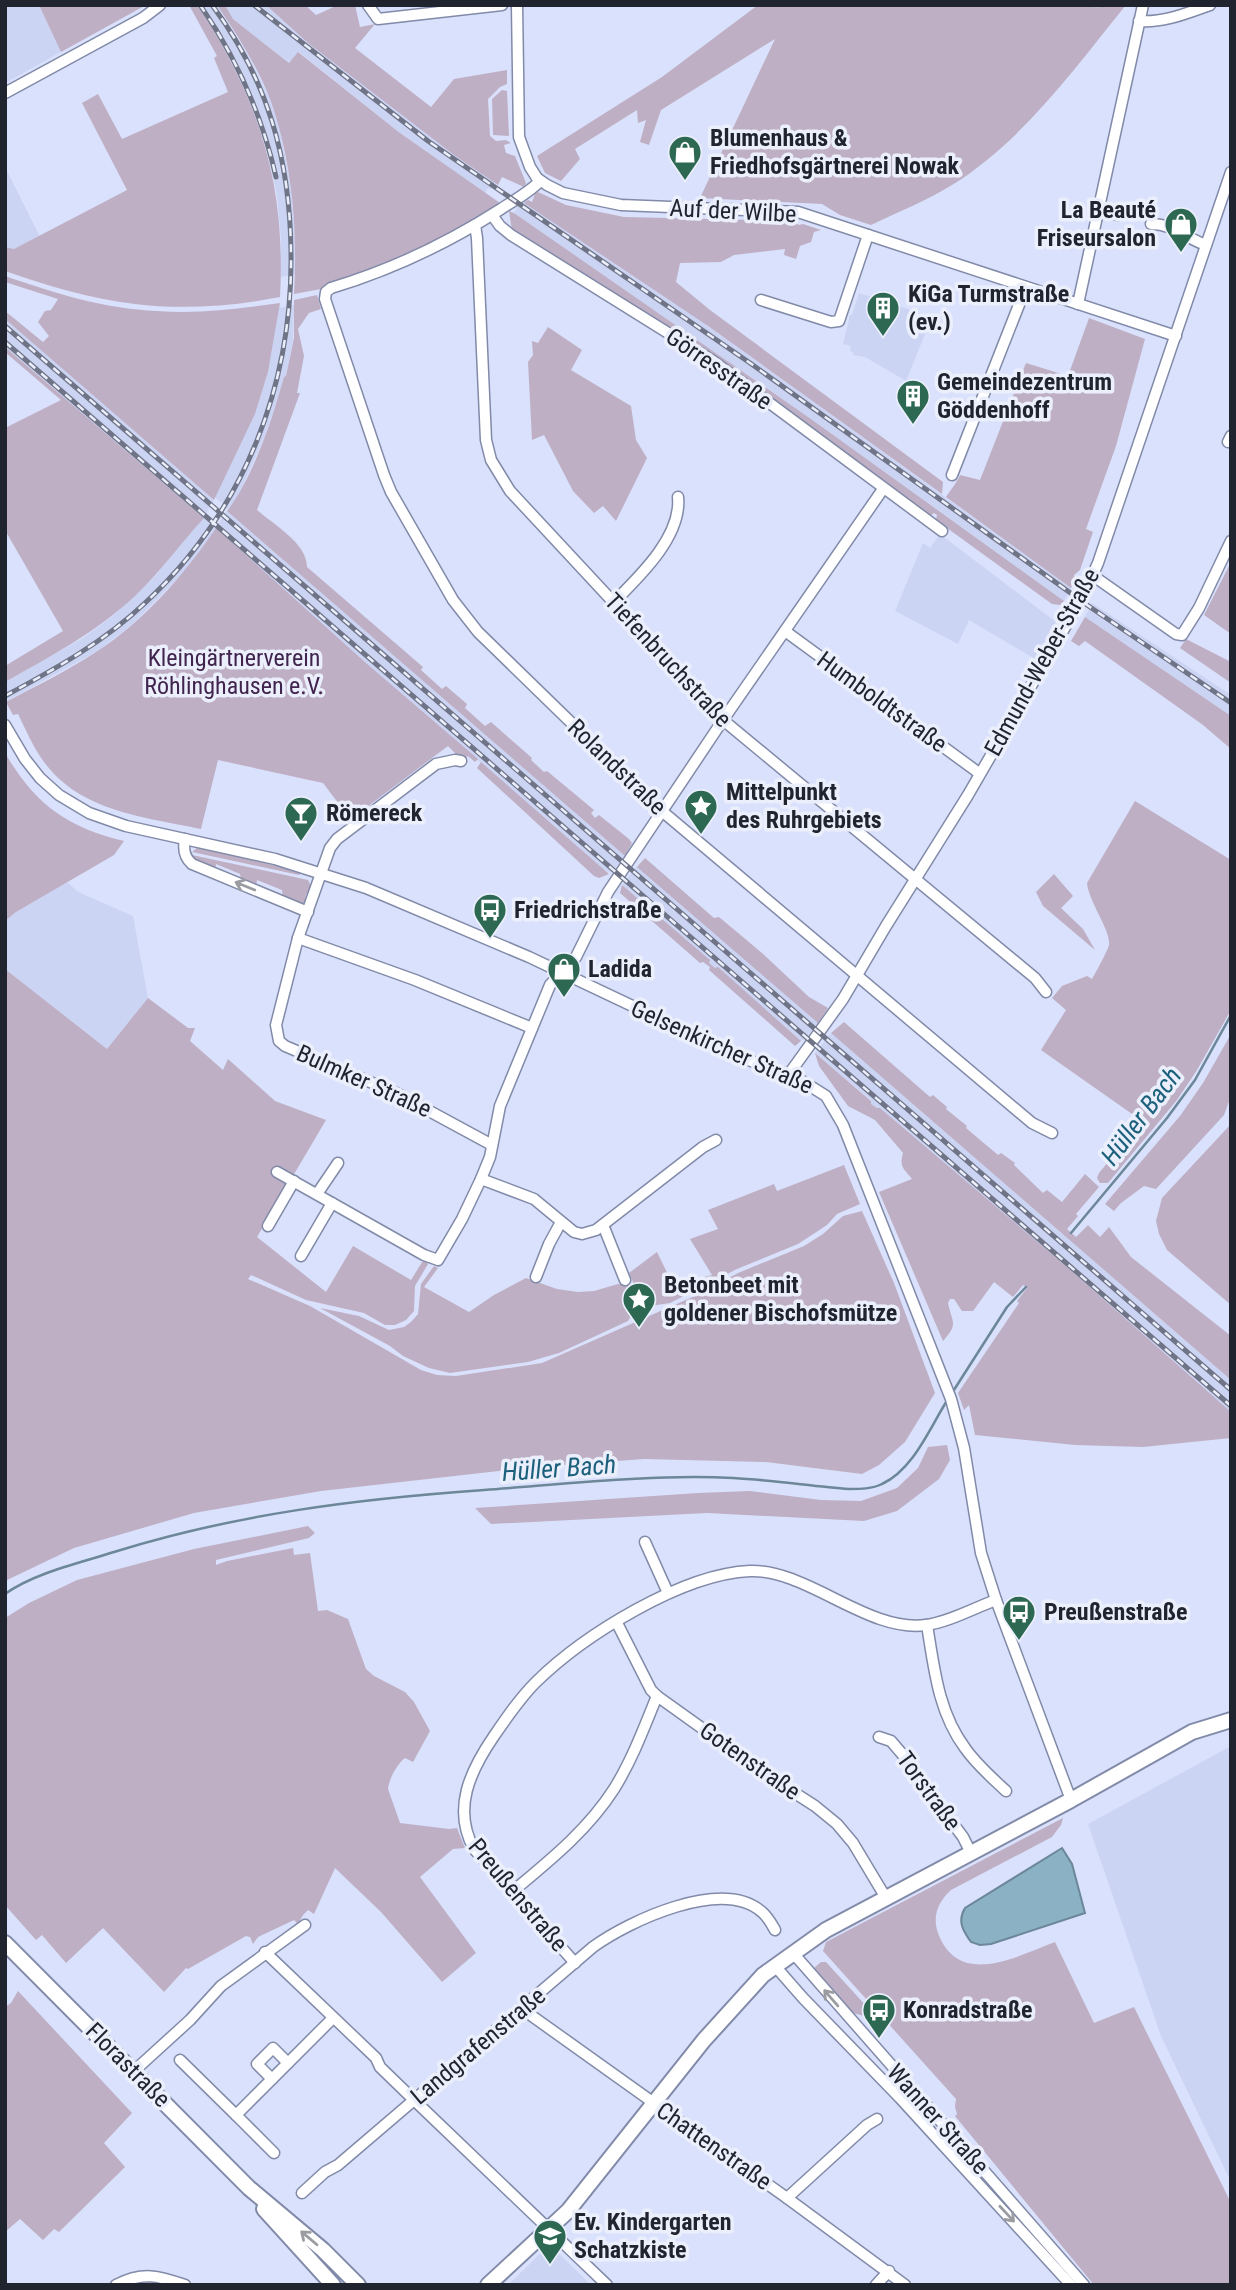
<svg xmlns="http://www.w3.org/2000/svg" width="1236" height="2290" font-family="'Roboto Condensed',sans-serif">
<rect width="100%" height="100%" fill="#dae1fc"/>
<g fill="#ccd4f4">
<path d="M5,5H39L61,52L5,83Z"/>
<path d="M196,5H217L248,54L270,99L281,135L291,185L295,236L296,274L281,277V239L277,195L267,151L254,110L231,60Z"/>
<path d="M266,5L308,43L454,155L495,183L490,189L488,188L485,193L400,133L299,52L290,63L233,19L224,6Z"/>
<path d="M5,167L40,237L14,249L5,247Z"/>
<path d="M524,203L711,328L1071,588L1064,601L811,419L514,213L518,206L521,207Z"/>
<path d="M859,293L932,317L906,381L865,357L853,355V352L850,351L851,346L843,344L850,315H852Z"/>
<path d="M294,305L293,340L286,376L264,438L246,479L234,503L228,509L215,497L255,414L268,372L279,308Z"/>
<path d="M5,319L214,500L204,517L215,528L227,511L625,856L611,873L603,869L366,663L216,529L183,573L133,624L96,652L5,702V682L83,638L114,615L156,575L203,518L5,347Z"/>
<path d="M940,534L1056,622L1035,659L969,620L958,644L895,611L923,543L930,548Z"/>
<path d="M1092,603L1231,695V716L1085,617Z"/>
<path d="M637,866L818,1023L804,1039L801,1041L718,968H715L709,963V960L622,885Z"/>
<path d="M67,882L78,892L133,916L148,998L107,1049L5,969V921L16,912Z"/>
<path d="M831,1033L1231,1380V1412L1067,1267L880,1108H877L871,1104V1100L815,1053Z"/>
<path d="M1231,1746V2182L1161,2036L1088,1824Z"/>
<path d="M550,2248L555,2250L591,2285H508L545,2249Z"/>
</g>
<g fill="#beafc4">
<path d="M39,5H146L61,52Z"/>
<path d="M189,5H196L201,11C261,103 286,188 280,297C234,306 182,310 135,304C91,299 48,286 5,271V247L14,249L127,190L82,103L98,94L122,139L228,92L214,58L217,56Z"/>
<path d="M217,5H225L233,19L289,63L298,52L400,133L500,203C448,239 386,268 325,285L321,289L294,294C298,229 292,160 270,99C257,65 237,35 217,5Z"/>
<path d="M266,5H305L316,15L338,5H355L360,27L375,24L355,48L431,107L454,79L507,70V84L500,87L488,99L490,136L496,141L506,140L511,143L504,145L506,153L515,156L526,183L524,187L502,177L498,185L454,155L308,43Z"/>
<path d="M758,5H1082C1096,10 1112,5 1126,5C1074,69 1023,141 952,185C926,201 898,212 871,225L840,215L822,204L700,198L775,39L661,110L649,145L640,142L646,120L638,123L637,110L575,149L580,159L561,181L545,173L537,156L662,77Z"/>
<path d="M502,90L507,91L509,136L493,135L492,99Z"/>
<path d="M538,192L566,205L624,217L792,221L799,225L803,224L821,230L814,232L811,242L800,246L796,259L784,255L785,249L734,255L721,262L680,263L676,282L710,310L943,482L942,494L711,328L524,203L528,200L532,202L535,194Z"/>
<path d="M509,211L514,213L811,419L1064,601L1060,605L1052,604L936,520L937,515L934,513L930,516L714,357L512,231Z"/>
<path d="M5,276C54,293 105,309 157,311C198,314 239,309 280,303L268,372L255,414L214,500L5,319V311L43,342L49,336L38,322L45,311L51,310L58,299L5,282Z"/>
<path d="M317,295L321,309L309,313L298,329L304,356L297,393H300L257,510C274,525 307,543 307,567L423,667L421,670L442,689L446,686L467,704L465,708L485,726L491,722L532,758L531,760L544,772L547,771L594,810L591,813L595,818L599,815L629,839L632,843L625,856L227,511C253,478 273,417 284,377L286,376L294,338V300Z"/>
<path d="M1089,318L1145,339L1116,446L1086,529L1093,532L1080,570L1074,575L1075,580L1071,588L946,497C951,489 956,484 960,475L980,480L1026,363L1068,376Z"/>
<path d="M548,327L582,350L571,370L631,406L636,440L647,458L616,521L603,506L594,513L573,491L544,435L532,440L528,362L533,355L532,341L538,343Z"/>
<path d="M5,347L204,518C181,543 161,571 136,595C97,632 51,656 5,682V666L63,631L5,530V428L61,400L5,352Z"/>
<path d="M216,528L366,663L478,759L475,762L468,756L465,759L457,755L448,746L359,813L350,802L342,808L323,783L218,760L201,829C145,817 81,812 44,762C33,747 26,730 18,714L13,715L6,702C36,686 67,671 96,652C144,621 184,575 216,528Z"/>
<path d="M1231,562V634L1204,615Z"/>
<path d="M1085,617L1231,716V749L1203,725L1085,641L1079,646L1071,641Z"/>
<path d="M1186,639L1231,662V683L1180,648Z"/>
<path d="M5,753C35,804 66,827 124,841L114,855L16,912L5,921Z"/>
<path d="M481,762L609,874L599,878L594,876L477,768Z"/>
<path d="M1135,801L1231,860V1010L1197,1070L1177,1100L1108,1183H1100L1097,1178L1099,1173L1142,1121L1041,1050L1066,1010L1052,998L1062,986L1087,976L1092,979C1096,972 1107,952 1109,945C1111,930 1089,903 1087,883Z"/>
<path d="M198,847L302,872L299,875L192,852Z"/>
<path d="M192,855L308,880L311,886L308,895L306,894L305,902L301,905L283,900L282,890L257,880L256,889L242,883L240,874L216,864L215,872L191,858Z"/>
<path d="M645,858L714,918L719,917L762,953L809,997L828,1008L818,1023L637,867Z"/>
<path d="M1054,874L1073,896L1061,908L1083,929L1095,950L1043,906L1036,892Z"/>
<path d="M622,885L710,960L709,963L715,968L718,967L801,1041L795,1046L709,970L710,967L703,962L700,963L620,893Z"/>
<path d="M5,969L107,1049L148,998L188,1028H195L190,1041L223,1070L228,1059L275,1101L326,1120L257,1237L326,1292L353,1246L411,1280L424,1259L428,1264L415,1286L414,1311L406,1320L395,1325H385L364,1313L306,1300L251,1275L248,1279L310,1306L421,1370L437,1375L456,1376L542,1363L697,1295L738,1273L804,1246L823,1234L843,1216L862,1211L894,1283L935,1393L905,1442L879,1465L862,1474L766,1462L644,1459L534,1467L321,1491L194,1513L74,1548L5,1581Z"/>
<path d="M844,1022L930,1097L933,1095L947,1107L946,1109L967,1126L966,1128L998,1155L1001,1153L1015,1163L1014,1165L1043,1193L1047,1190L1062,1202L1085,1174L1099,1187L1076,1214L1078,1216L1067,1229L1076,1237L1088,1225L1100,1237L1109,1227L1131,1257L1231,1336V1380L831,1033Z"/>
<path d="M1231,1034V1096L1224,1115L1156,1189L1144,1186L1121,1203L1114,1211L1105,1204L1180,1116L1203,1083Z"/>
<path d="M815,1053L871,1101V1104L877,1108H880L1067,1267L1231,1412V1438L1143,1447L1075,1445L975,1435L969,1405L964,1410L958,1393L1019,1303L1017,1301L1027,1288L1023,1285L1013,1297L994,1282L973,1311H962L954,1299H950L948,1303C952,1323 959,1323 943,1341L879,1192L912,1179C904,1169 899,1167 903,1153L875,1120L848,1106L819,1066Z"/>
<path d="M1231,1124V1305L1167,1250L1159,1234L1156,1221L1162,1198Z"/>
<path d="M844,1165L860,1204L837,1214L827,1225L798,1244L737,1269L670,1303L650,1306L641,1300L629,1273L657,1252L673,1285L712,1275L690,1239L718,1229L708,1210L774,1184L777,1191Z"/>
<path d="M434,1266L438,1268L424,1287L469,1312L494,1295L526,1278L557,1289L578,1292L594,1291L618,1284H628L638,1304L628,1321L559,1353L528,1362L450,1373L429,1368L403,1356L390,1346L320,1308L359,1316L389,1330L404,1327L411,1322L418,1314L421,1284Z"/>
<path d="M947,1445L950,1460L939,1479L897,1511L864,1521L707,1513L491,1524L475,1508L698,1493L750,1491L821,1500L861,1501L897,1488L918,1468L928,1447Z"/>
<path d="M308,1526L315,1533L309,1538L216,1560V1565L227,1561L293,1548L294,1555L310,1553L318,1611L327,1610L348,1619L366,1669L374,1676L405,1692L414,1702L430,1731L413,1762L405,1758C397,1764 389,1779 388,1789L400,1823L449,1829L457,1828L465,1848L453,1849L420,1877L476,1953L442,1982L381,1912L335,1868L314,1914L308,1910L303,1915L298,1924L294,1920L258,1937L253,1944L250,1937L246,1936L188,1969L186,1968L164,1992L103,1928L66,1963L42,1935L36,1940L5,1905V1618L29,1603L77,1580L194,1549Z"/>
<path d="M1063,1818L1061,1825L1052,1837L951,1890C938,1902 932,1916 938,1933C959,1989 1017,1956 1055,1942L1094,2023L1134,2007L1231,2203V2285H1094L955,2116L957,2114L955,2107L956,2099L823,1951L826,1942Z"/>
<path d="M821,1962H826L868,2008V2017L853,2013L817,1974L814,1968Z"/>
<path d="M18,1991L132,2113L104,2143L125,2167L59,2232L54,2229L43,2240L20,2219L5,2232V2007L11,2003Z"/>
</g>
<path fill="#8bb1c5" stroke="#6b8798" stroke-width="2" d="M1062,1848L1072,1864L1085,1913L991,1944L980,1945L971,1942C963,1931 957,1921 965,1908Z"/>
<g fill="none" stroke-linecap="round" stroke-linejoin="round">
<g stroke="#6b8798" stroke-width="2.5">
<path d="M1071,1233L1167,1118L1195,1080L1231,1015"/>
<path d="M952,1393L1007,1307L1026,1287"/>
<path d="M5,1594C34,1573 80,1563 114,1552C236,1514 357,1499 484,1490C566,1484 651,1474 733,1478C772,1480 811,1486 849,1489C860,1489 872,1489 882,1484C914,1469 930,1427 948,1399"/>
</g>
<defs>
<g id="street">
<path d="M368,5L378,19L502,5"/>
<path d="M517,5L519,137L530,167L537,178L547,185L563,193L621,205L798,212L1176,336"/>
<path d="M1139,21C1164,23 1187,13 1210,5"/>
<path d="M5,93L143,18L160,5"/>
<path d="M540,181C529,193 514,200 501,209C448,243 391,270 331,288L326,292L325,299L384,475L391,492L453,600L478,632L663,812L1032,1123L1052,1133"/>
<path d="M1098,210L1118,215"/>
<path d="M492,215L500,226L511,235L713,361L942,531"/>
<path d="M1151,224C1174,224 1187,239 1206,245"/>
<path d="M475,225L477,238L486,440L491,460L510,491L723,720L1035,978L1046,992"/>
<path d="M761,300L831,322L839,321L868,235"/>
<path d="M1078,304L1143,5"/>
<path d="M1228,442L1231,436"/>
<path d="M952,475L1026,287"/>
<path d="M1092,575L1176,634L1182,635L1199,608L1231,541"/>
<path d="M614,602C640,576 682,536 678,497"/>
<path d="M785,631L979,773"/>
<path d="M5,725L25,759L40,778L59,795L89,813L126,826L275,859L366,888L529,957L738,1056L799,1079L826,1096L843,1125L951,1399L964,1448L981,1553L996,1600L1071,1800"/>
<path d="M461,761L455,760L436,764L337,839L330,848L298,938L276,1025L279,1041L285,1046L396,1093L492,1145"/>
<path d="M185,839C183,849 184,857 192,864L308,912"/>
<path d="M298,938L415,980L532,1028"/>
<path d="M789,1074L843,999L886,926L968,795L1083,596L1098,563L1231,172"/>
<path d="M277,1172L424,1255L438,1260L462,1219L481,1179L490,1157L500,1106L550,985L576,957L608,892L723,720L883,489"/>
<path d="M481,1179L534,1199L574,1232L582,1234L596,1230L703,1147L716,1140"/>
<path d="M317,1194L338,1163"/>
<path d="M603,1225L625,1280"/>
<path d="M268,1226L294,1181"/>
<path d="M301,1256L332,1203"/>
<path d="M536,1277L549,1244L561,1222"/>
<path d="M645,1542L668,1593"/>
<path d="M617,1623L651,1690L657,1696L773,1779L815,1806L837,1824L853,1843L886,1898"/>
<path d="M927,1625C934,1667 938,1712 965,1748C976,1764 991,1777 1006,1791"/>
<path d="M879,1737L891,1741L914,1768L921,1781L963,1837L971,1853"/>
<path d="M512,1892C549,1861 587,1831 614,1789C632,1760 644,1728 657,1696"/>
<path d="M265,1952L376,2058L380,2067L414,2100L607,2285"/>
<path d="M793,1953L1084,2285"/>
<path d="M575,1963L474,1849C452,1809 470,1771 494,1736C507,1717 520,1698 536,1682C584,1635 682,1574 750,1571C807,1569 868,1633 926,1625C949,1622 974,1608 996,1600"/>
<path d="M775,1966L803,1998L900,2098L1071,2285"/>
<path d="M525,2007L532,2016L787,2198L905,2285"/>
<path d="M180,2060L236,2115L333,2018"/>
<path d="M134,2071L190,2020L221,1986L305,1925"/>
<path d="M272,2079L257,2064L273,2048L288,2063"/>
<path d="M236,2115L274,2153"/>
<path d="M302,2193L325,2172L338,2165L593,1947C629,1921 722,1877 762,1912C768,1917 771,1923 775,1930"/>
<path d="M787,2198L867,2125L877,2119"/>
<path d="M116,2285C143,2271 159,2276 185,2285"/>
<path d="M876,2285L889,2271"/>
</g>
<g id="secondary">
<path d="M5,1943L249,2188L323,2250L358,2285"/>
<path d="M264,2209L333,2285"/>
<path d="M488,2285L568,2211L704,2040L763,1975L826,1930L1071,1800L1192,1732L1231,1720"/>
</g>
</defs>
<use href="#street" stroke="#818aa8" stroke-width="13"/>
<use href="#secondary" stroke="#818aa8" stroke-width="18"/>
<use href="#street" stroke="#fff" stroke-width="10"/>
<use href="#secondary" stroke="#fff" stroke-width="14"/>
<defs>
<g id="rail">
<path d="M200,5C236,57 262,115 276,177"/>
<path d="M254,5L428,141L750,363L1090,607L1231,703"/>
<path d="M5,326L1231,1390"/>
<path d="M5,342L1231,1406"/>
<path d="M5,696C55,669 104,642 145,603C244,511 293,386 291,252C290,159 268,80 212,5"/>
</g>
</defs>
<use href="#rail" stroke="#6f7486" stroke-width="5"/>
<use href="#rail" stroke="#ebeffc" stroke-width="2.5" stroke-dasharray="8" stroke-linecap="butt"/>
</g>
<defs><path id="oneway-shaft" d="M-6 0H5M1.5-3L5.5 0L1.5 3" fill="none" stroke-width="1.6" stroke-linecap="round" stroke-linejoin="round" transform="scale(1.75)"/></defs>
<g stroke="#9b9ca1">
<use href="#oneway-shaft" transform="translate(245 886) rotate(-158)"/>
<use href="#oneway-shaft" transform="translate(831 1998) rotate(-131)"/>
<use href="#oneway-shaft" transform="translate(1007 2214) rotate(47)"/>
<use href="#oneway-shaft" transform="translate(309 2238) rotate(-140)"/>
</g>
<defs>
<symbol id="shop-pin" viewBox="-11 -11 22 30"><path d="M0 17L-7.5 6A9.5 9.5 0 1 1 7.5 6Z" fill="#2d6853" stroke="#ebeffc"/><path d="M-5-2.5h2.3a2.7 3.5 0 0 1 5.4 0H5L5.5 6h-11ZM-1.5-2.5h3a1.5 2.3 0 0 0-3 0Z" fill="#fff"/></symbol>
<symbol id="building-pin" viewBox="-11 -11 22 30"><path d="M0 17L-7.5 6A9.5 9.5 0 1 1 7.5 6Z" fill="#2d6853" stroke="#ebeffc"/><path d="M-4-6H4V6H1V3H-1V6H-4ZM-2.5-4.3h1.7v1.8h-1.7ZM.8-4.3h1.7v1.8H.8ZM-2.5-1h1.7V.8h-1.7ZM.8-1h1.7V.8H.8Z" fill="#fff"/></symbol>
<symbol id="sight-pin" viewBox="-11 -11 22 30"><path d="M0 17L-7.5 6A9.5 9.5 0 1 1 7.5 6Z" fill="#2d6853" stroke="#ebeffc"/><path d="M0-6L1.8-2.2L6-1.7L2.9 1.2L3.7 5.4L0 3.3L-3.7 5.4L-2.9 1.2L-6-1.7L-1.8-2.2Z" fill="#fff"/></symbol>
<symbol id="bar-pin" viewBox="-11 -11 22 30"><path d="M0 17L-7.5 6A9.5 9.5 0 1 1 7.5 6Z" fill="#2d6853" stroke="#ebeffc"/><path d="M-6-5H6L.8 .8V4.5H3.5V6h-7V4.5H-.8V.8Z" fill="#fff"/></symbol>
<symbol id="bus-pin" viewBox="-11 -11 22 30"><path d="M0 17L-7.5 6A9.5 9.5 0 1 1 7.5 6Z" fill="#2d6853" stroke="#ebeffc"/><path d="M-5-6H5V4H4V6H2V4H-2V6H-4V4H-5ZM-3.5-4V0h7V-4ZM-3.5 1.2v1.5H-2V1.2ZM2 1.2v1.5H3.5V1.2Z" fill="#fff"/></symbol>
<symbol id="school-pin" viewBox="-11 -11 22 30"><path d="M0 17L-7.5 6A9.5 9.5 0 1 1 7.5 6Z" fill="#2d6853" stroke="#ebeffc"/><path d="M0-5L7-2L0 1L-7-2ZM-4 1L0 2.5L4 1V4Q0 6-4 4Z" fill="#fff"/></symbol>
</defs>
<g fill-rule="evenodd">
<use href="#shop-pin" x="666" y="133" width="38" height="52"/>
<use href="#shop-pin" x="1162" y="205" width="38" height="52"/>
<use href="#building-pin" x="864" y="289" width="38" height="52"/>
<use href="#building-pin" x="894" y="377" width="38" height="52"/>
<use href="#sight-pin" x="682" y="787" width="38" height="52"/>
<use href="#bar-pin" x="282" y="794" width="38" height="52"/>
<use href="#bus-pin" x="471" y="891" width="38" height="52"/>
<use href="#shop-pin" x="545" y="950" width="38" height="52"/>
<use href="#sight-pin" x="620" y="1280" width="38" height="52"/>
<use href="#bus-pin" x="1000" y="1593" width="38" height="52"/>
<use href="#bus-pin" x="860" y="1991" width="38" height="52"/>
<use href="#school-pin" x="531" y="2217" width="38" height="52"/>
</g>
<g text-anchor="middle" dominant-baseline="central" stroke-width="7" stroke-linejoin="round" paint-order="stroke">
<g font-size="24" font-weight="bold" fill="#20242f" stroke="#ebeffc" text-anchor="start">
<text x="710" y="138">Blumenhaus &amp;<tspan x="710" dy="28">Friedhofsgärtnerei Nowak</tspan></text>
<text x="1156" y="210" text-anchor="end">La Beauté<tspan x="1156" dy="28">Friseursalon</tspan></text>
<text x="908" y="294">KiGa Turmstraße<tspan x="908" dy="28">(ev.)</tspan></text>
<text x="937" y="382">Gemeindezentrum<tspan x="937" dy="28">Göddenhoff</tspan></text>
<text x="726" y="792">Mittelpunkt<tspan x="726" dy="28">des Ruhrgebiets</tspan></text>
<text x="326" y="813">Römereck</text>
<text x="514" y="910">Friedrichstraße</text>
<text x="588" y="969">Ladida</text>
<text x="664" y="1285">Betonbeet mit<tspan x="664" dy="28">goldener Bischofsmütze</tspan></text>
<text x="1044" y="1612">Preußenstraße</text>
<text x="903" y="2010">Konradstraße</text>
<text x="574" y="2222">Ev. Kindergarten<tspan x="574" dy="28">Schatzkiste</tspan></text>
</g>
<g font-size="24" fill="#20242f" stroke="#ebeffc">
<text transform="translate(733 211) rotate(3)">Auf der Wilbe</text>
<text transform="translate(719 369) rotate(35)">Görresstraße</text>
<text transform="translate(668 660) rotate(47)">Tiefenbruchstraße</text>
<text transform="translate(1042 662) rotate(-61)">Edmund-Weber-Straße</text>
<text transform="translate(882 702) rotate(36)">Humboldtstraße</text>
<text transform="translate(617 767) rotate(44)">Rolandstraße</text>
<text transform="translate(722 1047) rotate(24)">Gelsenkircher Straße</text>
<text transform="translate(364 1081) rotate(24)">Bulmker Straße</text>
<text transform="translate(750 1761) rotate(35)">Gotenstraße</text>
<text transform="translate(929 1791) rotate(54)">Torstraße</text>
<text transform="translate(518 1895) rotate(50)">Preußenstraße</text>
<text transform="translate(478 2046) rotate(-40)">Landgrafenstraße</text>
<text transform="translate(128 2065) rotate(45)">Florastraße</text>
<text transform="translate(938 2119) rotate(48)">Wanner Straße</text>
<text transform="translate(714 2146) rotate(35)">Chattenstraße</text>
</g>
<g font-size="24" fill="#41244d" stroke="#ebeffc">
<text x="234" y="658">Kleingärtnerverein<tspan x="234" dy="28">Röhlinghausen e.V.</tspan></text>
</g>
<g font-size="26" font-style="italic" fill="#1c607c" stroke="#ebeffc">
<text transform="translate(1141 1116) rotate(-53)">Hüller Bach</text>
<text transform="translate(559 1468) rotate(-4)">Hüller Bach</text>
</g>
</g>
<rect width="1236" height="2290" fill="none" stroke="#20242f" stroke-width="14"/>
</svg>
